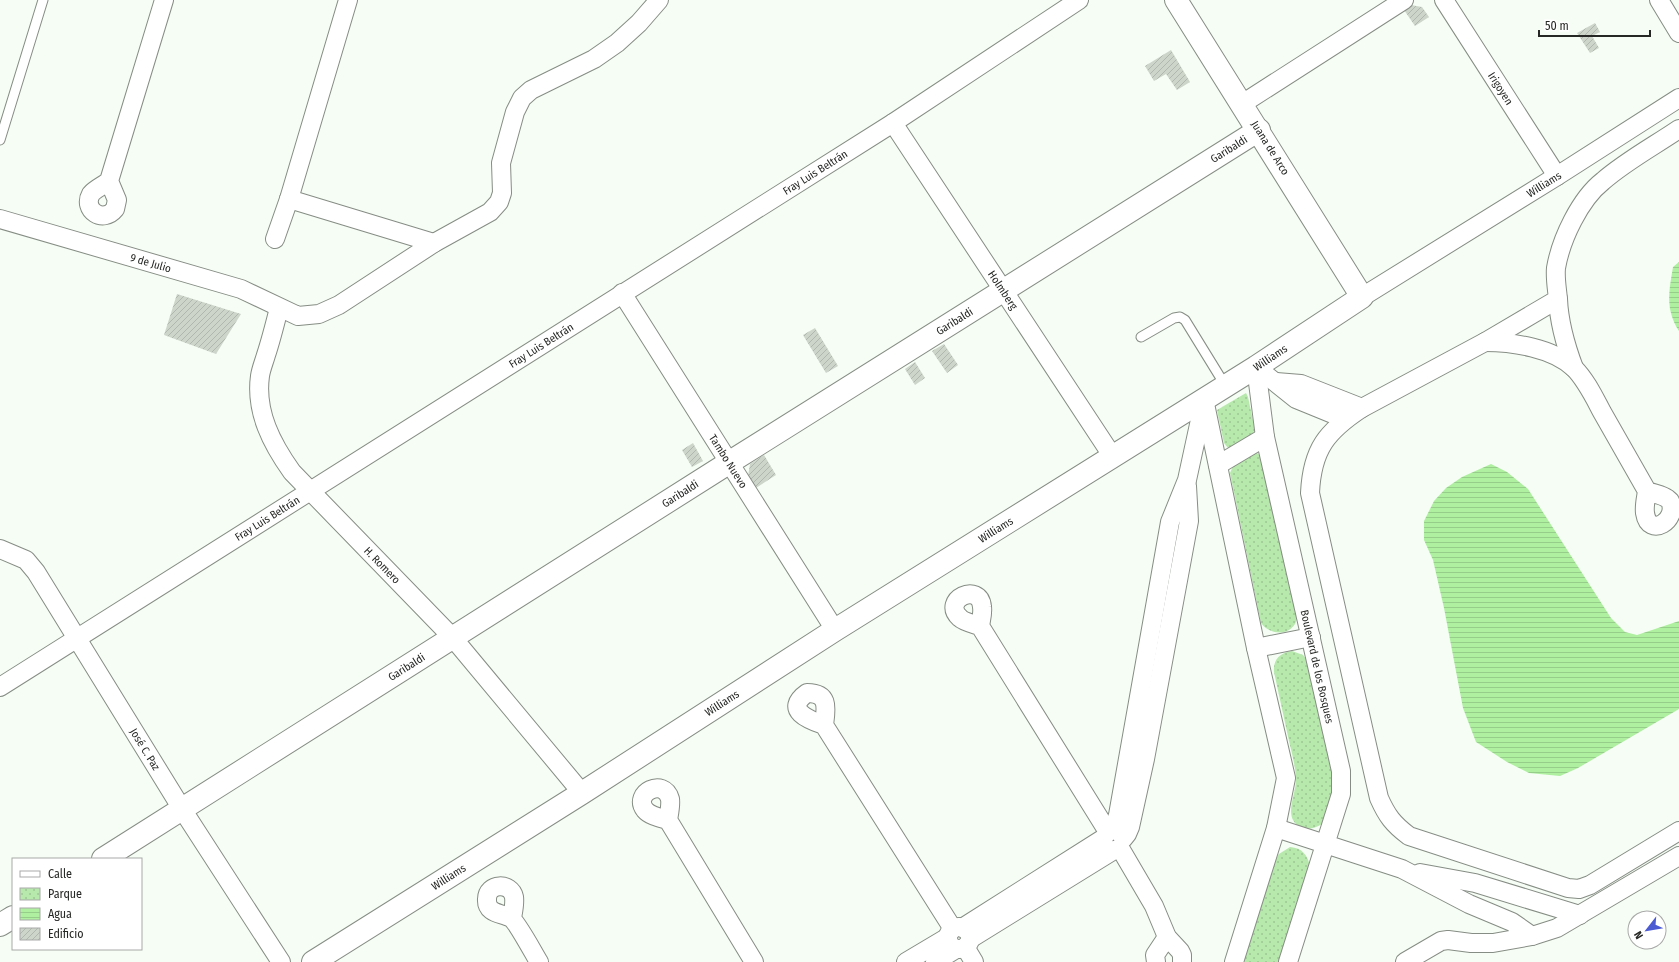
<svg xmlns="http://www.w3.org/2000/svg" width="1679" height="962" font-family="'Fira Sans Condensed',sans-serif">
<defs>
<pattern id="park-dots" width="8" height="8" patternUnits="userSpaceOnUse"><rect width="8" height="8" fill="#b7e8ac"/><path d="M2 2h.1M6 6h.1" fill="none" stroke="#9dc794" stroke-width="1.8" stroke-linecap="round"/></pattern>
<pattern id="water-rules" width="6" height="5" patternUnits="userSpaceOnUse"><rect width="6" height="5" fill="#aeefa0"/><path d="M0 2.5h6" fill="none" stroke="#96cd8a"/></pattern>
<pattern id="building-hatch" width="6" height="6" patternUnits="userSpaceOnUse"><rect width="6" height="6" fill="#cdd5cb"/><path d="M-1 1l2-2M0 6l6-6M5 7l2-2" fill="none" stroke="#b0b7ae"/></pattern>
</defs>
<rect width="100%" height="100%" fill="#f5fdf4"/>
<g fill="url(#park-dots)">
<path d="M1246,393L1248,397L1255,430C1250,438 1238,448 1228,448L1224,443L1217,410Z"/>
<path d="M1252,453H1257L1262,457L1298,615C1297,618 1296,622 1295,624C1287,637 1269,634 1261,623L1230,473L1234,464Z"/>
<path d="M1292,651L1303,655L1307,660L1331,761L1335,789L1322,824C1312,830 1300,832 1293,820C1287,808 1297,791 1296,777C1295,765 1292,753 1289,741C1284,718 1279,695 1274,672C1273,659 1280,653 1292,651Z"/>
<path d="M1290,847C1302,848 1308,855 1310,867L1280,962H1244L1274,862L1279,854Z"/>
</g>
<g fill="url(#water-rules)">
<path d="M1679,262V331C1665,309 1669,291 1673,267Z"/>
<path d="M1491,464L1507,472L1528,489L1611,618L1625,632L1637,635L1679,621V709L1578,768L1560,776L1529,773L1507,762L1476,742L1463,708L1444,608L1433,560L1424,540V521L1434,501L1446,488L1462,477Z"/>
</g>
<g fill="url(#building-hatch)">
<path d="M1411,5L1422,7L1429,17L1415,26L1404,10Z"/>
<path d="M1595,23L1600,32L1592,36L1599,48L1590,53L1577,33Z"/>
<path d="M1171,50L1190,82L1177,90L1166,74L1154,81L1145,66Z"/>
<path d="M177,294L241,314L216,354L164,335Z"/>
<path d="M815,328L838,366L826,373L803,335Z"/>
<path d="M944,344L958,365L947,373L932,351Z"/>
<path d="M915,362L925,378L915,385L905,369Z"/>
<path d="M693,443L703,461L692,467L682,450Z"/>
<path d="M764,455L776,475L756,488L748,476L750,464Z"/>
</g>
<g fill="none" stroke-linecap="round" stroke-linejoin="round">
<defs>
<g id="lane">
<path d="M0,140L43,0"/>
<path d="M1141,337L1174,318L1180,317L1185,320L1225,385"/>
</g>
<g id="street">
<path id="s1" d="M1444,0L1557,176"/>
<path d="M1659,0L1679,33"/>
<path d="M1242,104L1404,0"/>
<path id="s2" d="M893,123L1113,457"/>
<path d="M1679,129C1654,146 1626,161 1603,181C1580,199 1561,239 1556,268C1555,278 1557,289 1558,299L1485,342L1362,408C1327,431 1312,449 1310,493L1379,798C1387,816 1393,824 1409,836L1568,888L1579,889L1590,885L1679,831"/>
<path d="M109,181C104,185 95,189 91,194C82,210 103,224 115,209L117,200L109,181L164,0"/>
<path d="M289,199L434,243"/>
<path id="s3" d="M0,219L241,289L298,316L319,314L339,305L434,243L490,212L499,202L502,193L501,163L515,112L522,98L531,90L594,59L617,43L639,23L659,0"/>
<path d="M275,239L289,199L348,0"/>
<path id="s4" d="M622,293L835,630"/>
<path id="s5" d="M1362,297L1557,176L1679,98"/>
<path d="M1558,299C1559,323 1565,344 1574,368"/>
<path id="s6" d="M279,308C275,324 271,340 266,355C264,362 261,369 260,376C255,412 272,444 292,472L453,638L582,793"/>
<path d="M1485,342C1513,342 1553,348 1574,368C1586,380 1594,397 1602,412C1617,438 1632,465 1647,491C1646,498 1644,506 1645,513C1649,539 1679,520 1670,501C1665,495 1654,494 1647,491"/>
<path id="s7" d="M1256,367L1265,437L1341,771V794L1288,962"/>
<path d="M1256,367L1296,399L1345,419"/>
<path d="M1276,382L1301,384L1362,408"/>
<path d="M1204,399L1256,648L1286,778L1276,828L1234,962"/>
<path d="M1218,465L1265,437"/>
<path id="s8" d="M0,549L26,560L36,572L182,809L281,962"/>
<path d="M980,626C974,624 964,622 960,618C940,600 980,581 982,607C983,613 981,620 980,626L1108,832"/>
<path d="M1256,648L1311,637"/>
<path id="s9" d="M0,687L893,123L1079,0"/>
<path d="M824,725C826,709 830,693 807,693C783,710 809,720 824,725L953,929"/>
<path d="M668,820C669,814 671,805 670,799C664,777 632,793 645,810C650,816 661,818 668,820L754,962"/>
<path d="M1276,828L1402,869L1469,904L1512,922L1532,936"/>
<path d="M1111,831L1115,824L1118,815L1170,522L1187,480L1203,406"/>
<path d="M1123,839L1127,834L1130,827L1145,759L1189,521L1187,486"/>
<path d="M1120,848L1154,906L1167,937L1180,951L1182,955V962"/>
<path d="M1420,873L1475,883L1580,915"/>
<path d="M512,918C513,912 515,904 514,897C511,882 487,883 487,899C486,914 502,913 511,918C517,922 534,954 539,962"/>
<circle cx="959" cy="938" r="11"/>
<path d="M962,928L1104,838"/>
<path d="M970,939L1114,850"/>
<path d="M965,947L974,962"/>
<path d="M906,962L948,937"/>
<path d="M935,962L956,949"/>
<path d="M1156,962L1155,955L1167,937"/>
<path d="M1405,962L1441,941L1448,940L1471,943H1493L1532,936L1557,928L1679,856"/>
</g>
<g id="secondary">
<path id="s10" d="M103,859L730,462L1259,130"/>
<path d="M0,925L13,917"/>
<path id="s11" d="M313,962L582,793L835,630L1256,367L1362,297L1176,0"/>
</g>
</defs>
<use href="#lane" stroke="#868d84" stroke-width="11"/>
<use href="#street" stroke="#868d84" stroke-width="20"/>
<use href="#secondary" stroke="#868d84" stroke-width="24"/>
<use href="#lane" stroke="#fff" stroke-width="9"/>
<use href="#street" stroke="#fff" stroke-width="18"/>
<use href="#secondary" stroke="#fff" stroke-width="22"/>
</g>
<g text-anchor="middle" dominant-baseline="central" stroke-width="3" stroke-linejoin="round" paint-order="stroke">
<g font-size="11" fill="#262825" stroke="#fff">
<text stroke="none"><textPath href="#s1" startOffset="105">Irigoyen</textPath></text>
<text transform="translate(1270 148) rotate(58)">Juana de Arco</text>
<text stroke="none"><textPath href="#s10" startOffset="1331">Garibaldi</textPath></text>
<text stroke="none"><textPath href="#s9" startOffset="964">Fray Luis Beltrán</textPath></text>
<text stroke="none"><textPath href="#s5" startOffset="214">Williams</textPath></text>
<text stroke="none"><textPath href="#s3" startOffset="157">9 de Julio</textPath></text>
<text stroke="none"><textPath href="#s2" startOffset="200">Holmberg</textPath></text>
<text stroke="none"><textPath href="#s10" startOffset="1007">Garibaldi</textPath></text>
<text stroke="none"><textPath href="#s9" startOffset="640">Fray Luis Beltrán</textPath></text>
<text stroke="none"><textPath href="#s11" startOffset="1132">Williams</textPath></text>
<text stroke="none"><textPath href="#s4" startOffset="199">Tambo Nuevo</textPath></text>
<text stroke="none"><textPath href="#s10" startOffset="683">Garibaldi</textPath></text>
<text stroke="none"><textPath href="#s9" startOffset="316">Fray Luis Beltrán</textPath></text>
<text stroke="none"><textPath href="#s11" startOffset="808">Williams</textPath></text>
<text stroke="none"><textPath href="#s6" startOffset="304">H. Romero</textPath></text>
<text stroke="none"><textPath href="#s10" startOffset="359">Garibaldi</textPath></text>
<text stroke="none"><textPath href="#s7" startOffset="306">Boulevard de los Bosques</textPath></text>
<text stroke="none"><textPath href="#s11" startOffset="484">Williams</textPath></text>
<text stroke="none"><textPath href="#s8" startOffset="252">José C. Paz</textPath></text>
<text stroke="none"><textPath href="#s11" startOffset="160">Williams</textPath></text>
</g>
</g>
<rect x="12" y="858" width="130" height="92" fill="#ffffff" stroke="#a8a9a8"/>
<rect x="20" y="871" width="20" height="6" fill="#ffffff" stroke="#a8a9a8"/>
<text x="48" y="878" font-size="12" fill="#262825">Calle</text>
<rect x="20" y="888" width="20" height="12" fill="url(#park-dots)" stroke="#a8a9a8"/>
<text x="48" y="898" font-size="12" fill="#262825">Parque</text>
<rect x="20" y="908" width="20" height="12" fill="url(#water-rules)" stroke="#a8a9a8"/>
<text x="48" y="918" font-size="12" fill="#262825">Agua</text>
<rect x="20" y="928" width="20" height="12" fill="url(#building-hatch)" stroke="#a8a9a8"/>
<text x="48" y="938" font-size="12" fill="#262825">Edificio</text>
<g transform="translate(1647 930) rotate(239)"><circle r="19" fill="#ffffff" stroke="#a8a9a8"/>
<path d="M0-3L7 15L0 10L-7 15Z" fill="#4c5bd1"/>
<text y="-6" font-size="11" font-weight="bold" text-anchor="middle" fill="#262825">N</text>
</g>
<path d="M1539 30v6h111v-6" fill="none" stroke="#262825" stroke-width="2"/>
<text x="1545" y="30" font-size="12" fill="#262825" stroke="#ffffff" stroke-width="3" paint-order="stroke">50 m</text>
</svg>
